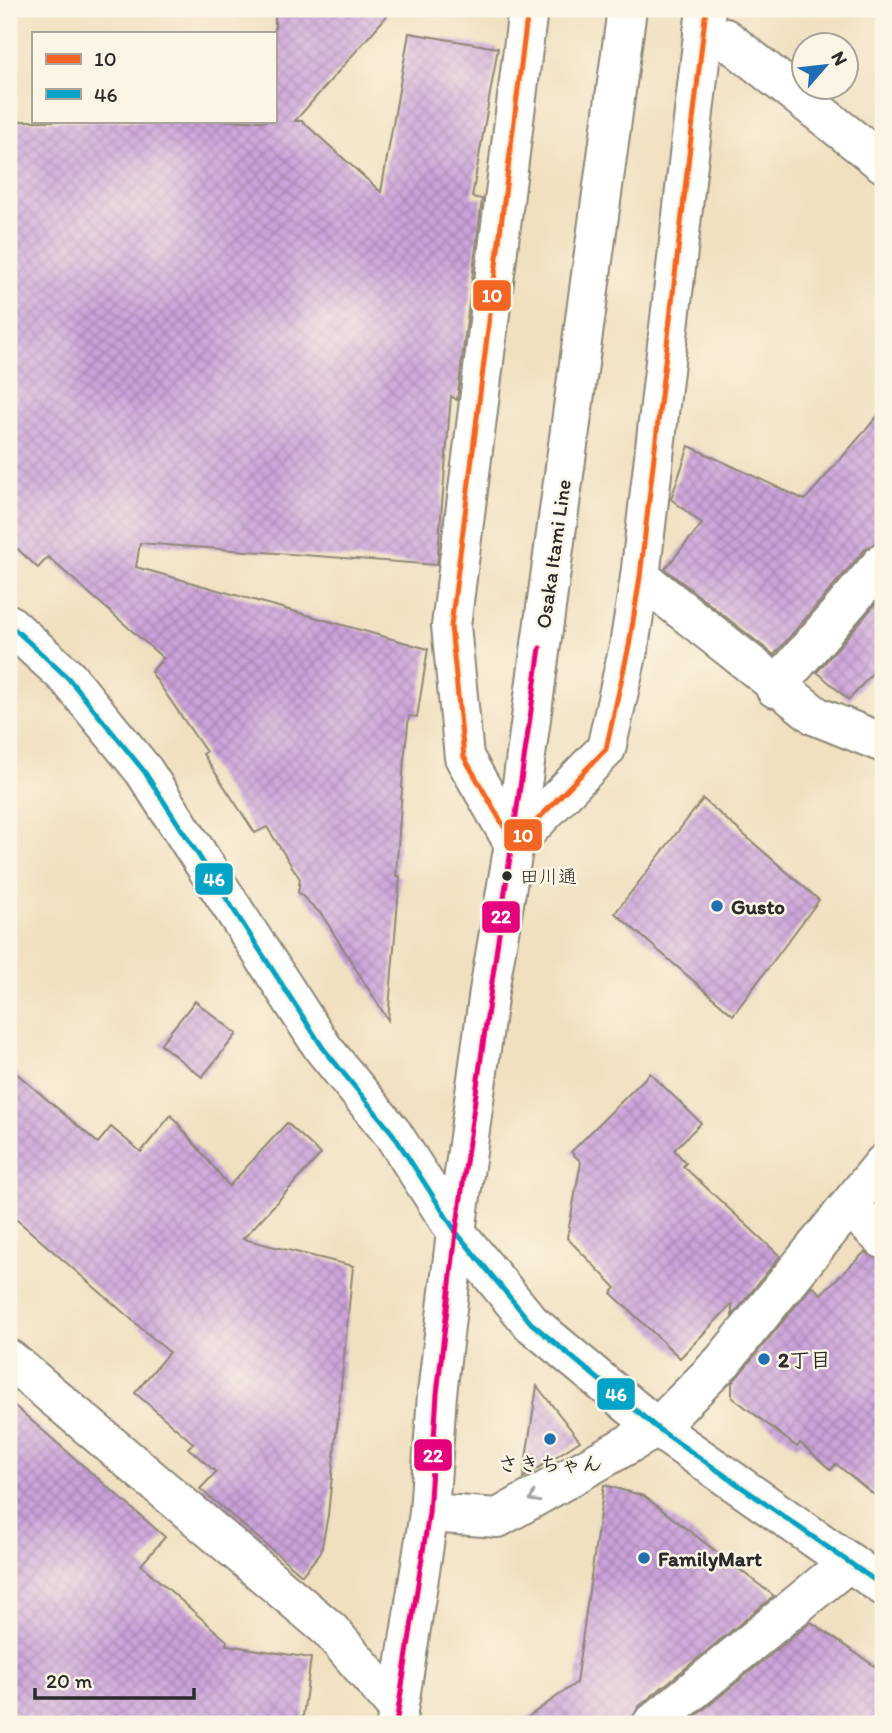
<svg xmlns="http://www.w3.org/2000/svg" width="892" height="1733" font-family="Itim,'Klee One',sans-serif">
<defs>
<pattern id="building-cross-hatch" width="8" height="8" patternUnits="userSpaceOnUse" patternTransform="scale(1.75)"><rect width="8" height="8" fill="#cba2db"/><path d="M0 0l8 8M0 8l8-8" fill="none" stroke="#a584b2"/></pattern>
</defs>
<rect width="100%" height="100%" fill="#fcf5e5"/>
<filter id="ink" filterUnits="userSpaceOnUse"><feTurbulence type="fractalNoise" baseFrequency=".0143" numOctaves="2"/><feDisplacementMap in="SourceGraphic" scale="14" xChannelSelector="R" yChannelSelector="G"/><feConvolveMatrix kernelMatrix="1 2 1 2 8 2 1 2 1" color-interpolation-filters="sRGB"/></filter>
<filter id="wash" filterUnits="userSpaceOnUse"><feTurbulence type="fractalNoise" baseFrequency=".00686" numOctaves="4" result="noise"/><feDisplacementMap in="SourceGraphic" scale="28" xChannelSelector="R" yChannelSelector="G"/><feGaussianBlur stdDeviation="1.57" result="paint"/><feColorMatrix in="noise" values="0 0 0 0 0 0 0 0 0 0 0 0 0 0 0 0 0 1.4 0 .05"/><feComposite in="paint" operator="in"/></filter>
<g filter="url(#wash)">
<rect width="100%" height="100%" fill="#f0e0c0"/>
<g id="blocks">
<g fill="url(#building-cross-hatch)">
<path d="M275,9H393L295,121H302L381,192L409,33L498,48L472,197L482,199L457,400L451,396L437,565L140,543L136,567L428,649L417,717L409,716L404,760L396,876H400L388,1020L322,915L298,892L300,879L267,827L255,833L203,754L206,752L151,672L163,658L48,557L38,568L9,541V121H275Z"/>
<path d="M883,410V541L866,548L774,655L665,569L702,524L671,499L689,446L805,500Z"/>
<path d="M883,595V661L849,700L817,672Z"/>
<path d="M703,799L819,900L733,1015L615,913Z"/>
<path d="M195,1001L237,1034L202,1077L160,1044Z"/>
<path d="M9,1067L98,1143L111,1127L141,1152L171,1115L229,1186L287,1123L321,1154L243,1239L353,1266L328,1515L321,1552L302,1575L200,1489L216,1472L188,1448L193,1443L135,1393L169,1352L9,1213Z"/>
<path d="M650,1073L701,1123L674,1150L686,1163L683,1166L780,1256L732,1316V1304L680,1358L611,1293L616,1288L567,1238L581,1162L571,1152Z"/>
<path d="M865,1252L883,1260V1502L836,1464L831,1470L800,1443L797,1447L732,1397V1383L812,1286L821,1294Z"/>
<path d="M537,1386L580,1441L523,1478Z"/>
<path d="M9,1401L165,1537L141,1565L227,1641L226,1645L311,1658L302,1724H9Z"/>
<path d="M604,1485L644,1496L774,1596L638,1707L631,1724H518L576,1683Z"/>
<path d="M811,1622L883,1672V1724H686Z"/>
</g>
</g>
</g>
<g filter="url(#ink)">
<use href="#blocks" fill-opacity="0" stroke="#8e8676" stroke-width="2"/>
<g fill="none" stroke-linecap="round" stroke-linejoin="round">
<defs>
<g id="minor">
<path d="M528,9L451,626L464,757L514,844L606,749L629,646L640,577L706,9"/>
<path d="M703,32L725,38L883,163"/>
<path d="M640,577L816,716L883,743"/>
<path d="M9,624L68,678L144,771L323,1048L393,1134L456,1232L531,1323L657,1428L883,1586"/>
<path d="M775,688L883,562"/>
<path d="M849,1206L883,1239"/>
<path d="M9,1359L330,1630L398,1709"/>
<path d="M429,1513L498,1518L657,1428L723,1361L883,1164"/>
<path d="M652,1724L849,1562"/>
</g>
<path id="major" d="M396,1724L429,1513L437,1394L456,1232L489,991L514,844L627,9"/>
</defs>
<use href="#minor" stroke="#8e8676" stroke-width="42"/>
<use href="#major" stroke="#8e8676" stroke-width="42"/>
<use href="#minor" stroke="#fff" stroke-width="38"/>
<use href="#major" stroke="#fff" stroke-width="38"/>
<defs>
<path id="bus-1" d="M528,9L451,626L464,757L514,844L606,749L629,646L640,577L706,9"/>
<path id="bus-2" d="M9,624L68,678L144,771L323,1048L393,1134L456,1232L531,1323L657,1428L883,1586"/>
<path id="bus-3" d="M396,1724L429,1513L437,1394L456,1232L540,648"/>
</defs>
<use href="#bus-1" stroke="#fcf5e5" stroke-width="10"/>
<use href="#bus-2" stroke="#fcf5e5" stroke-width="10"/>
<use href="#bus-3" stroke="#fcf5e5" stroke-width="10"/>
<use href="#bus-1" stroke="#f26522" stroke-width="5"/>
<use href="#bus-2" stroke="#02a3c6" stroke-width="5"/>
<use href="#bus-3" stroke="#e5007d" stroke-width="5"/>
</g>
<defs><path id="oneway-chevron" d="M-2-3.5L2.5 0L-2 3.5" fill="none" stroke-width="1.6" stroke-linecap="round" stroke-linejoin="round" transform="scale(1.75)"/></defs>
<use stroke="#a0a0a0" href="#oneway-chevron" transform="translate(534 1498) rotate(151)"/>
</g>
<circle fill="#2b2b2b" stroke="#fcf5e5" stroke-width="2.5" cx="507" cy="876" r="6"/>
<g fill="#1f6fb2" stroke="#fcf5e5" stroke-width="2.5">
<circle cx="717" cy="906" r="7"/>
<circle cx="764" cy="1359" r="7"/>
<circle cx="550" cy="1439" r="7"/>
<circle cx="644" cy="1558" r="7"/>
</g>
<g text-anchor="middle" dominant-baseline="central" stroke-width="5" stroke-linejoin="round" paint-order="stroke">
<g font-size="19" fill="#2b2b2b" stroke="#fcf5e5" text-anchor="start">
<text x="520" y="876">田川通</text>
</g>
<g font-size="21" fill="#2b2b2b" stroke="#fcf5e5">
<text transform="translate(553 554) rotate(-82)">Osaka Itami Line</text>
</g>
<g font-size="21" font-weight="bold" fill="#2b2b2b" stroke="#fcf5e5" text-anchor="start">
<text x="731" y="906">Gusto</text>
<text x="778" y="1359">2丁目</text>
<text x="550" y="1463" text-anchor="middle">さきちゃん</text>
<text x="658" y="1558">FamilyMart</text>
</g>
</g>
<g stroke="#fcf5e5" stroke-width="2.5">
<rect x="472" y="279" width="40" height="33" rx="7" fill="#f26522"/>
<rect x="503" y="818" width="40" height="34" rx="7" fill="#f26522"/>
<rect x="194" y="862" width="40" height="34" rx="7" fill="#02a3c6"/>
<rect x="481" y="900" width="40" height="34" rx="7" fill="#e5007d"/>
<rect x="596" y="1377" width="40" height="34" rx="7" fill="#02a3c6"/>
<rect x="413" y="1438" width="40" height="34" rx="7" fill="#e5007d"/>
</g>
<g font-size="19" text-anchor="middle" font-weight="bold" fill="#fff">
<text x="492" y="302">10</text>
<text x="523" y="842">10</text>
<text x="214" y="886">46</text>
<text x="501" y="923">22</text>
<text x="616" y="1401">46</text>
<text x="433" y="1462">22</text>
</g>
<rect width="892" height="1733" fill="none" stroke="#fcf5e5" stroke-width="35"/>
<rect x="32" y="32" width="245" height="91" fill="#fcf5e5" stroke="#a8a49b" stroke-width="2"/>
<rect x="46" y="54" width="35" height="10" fill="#f26522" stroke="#a8a49b" stroke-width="2"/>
<text x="94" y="66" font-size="21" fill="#2b2b2b">10</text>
<rect x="46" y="89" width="35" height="10" fill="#02a3c6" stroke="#a8a49b" stroke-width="2"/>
<text x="94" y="102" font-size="21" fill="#2b2b2b">46</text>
<g transform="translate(825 66) rotate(62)"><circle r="33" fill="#fcf5e5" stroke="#a8a49b" stroke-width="2"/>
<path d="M0-5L12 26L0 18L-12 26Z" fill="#1f6fb2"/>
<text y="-10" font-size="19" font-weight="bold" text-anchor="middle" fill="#2b2b2b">N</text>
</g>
<path d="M35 1688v10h159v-10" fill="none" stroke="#2b2b2b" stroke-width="3.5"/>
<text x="46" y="1688" font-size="21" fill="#2b2b2b" stroke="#fcf5e5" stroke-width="5" paint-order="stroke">20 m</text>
</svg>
